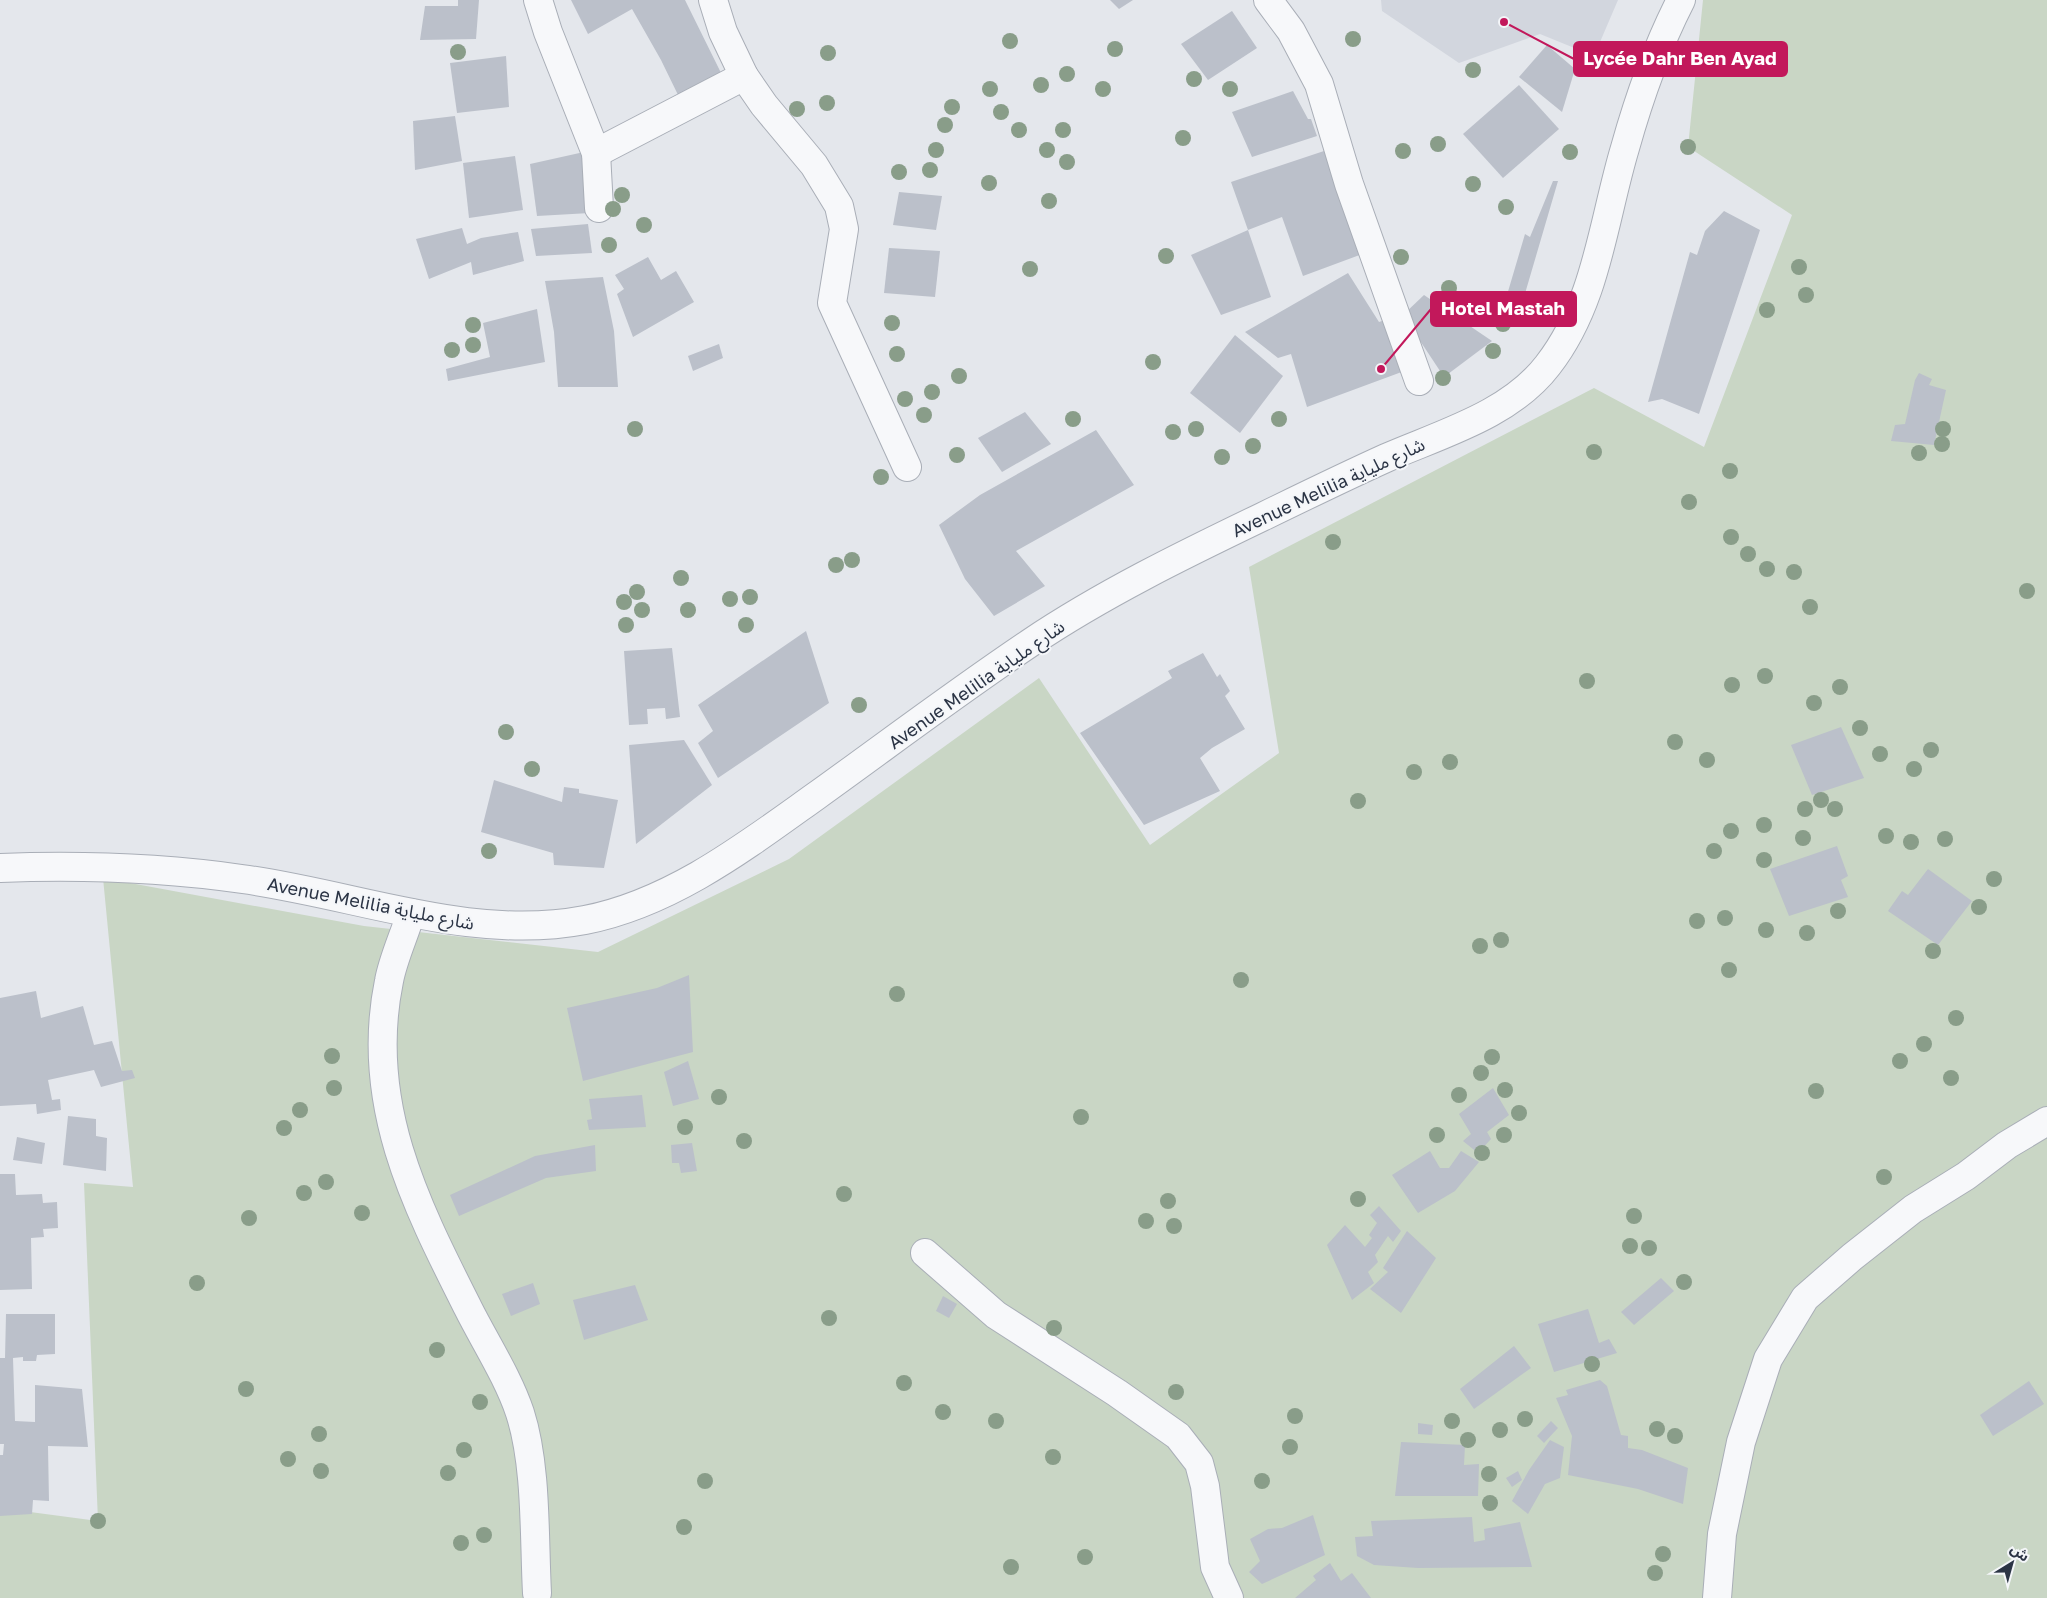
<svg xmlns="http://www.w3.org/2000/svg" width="2047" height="1598" font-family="'Golos Text','Noto Sans Arabic',sans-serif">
<rect width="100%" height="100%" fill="#e4e7ec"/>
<path fill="#d2d6de" d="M1381,0H1618L1594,56L1540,34L1459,63L1382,11Z"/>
<path fill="#c9d6c5" d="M1703,0H2047V1598H0V1508L98,1521L84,1183L133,1187L103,878L364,926L598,952L789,859L1039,678L1150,845L1279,753L1249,567L1594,388L1704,447L1792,215L1688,147Z"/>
<g fill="#bbc0ca">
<path d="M458,0H479L476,39L420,40L425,6H458Z"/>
<path d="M571,0H685L724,79L680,99L661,60L632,9L588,34Z"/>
<path d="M1110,0H1133L1119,9Z"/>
<path d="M1232,11L1257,48L1208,80L1181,44Z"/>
<path d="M1547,45L1575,69L1562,112L1519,77Z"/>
<path d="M506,56L509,107L457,113L450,63Z"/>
<path d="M1519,85L1559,129L1503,178L1463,134Z"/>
<path d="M1293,91L1308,119H1311L1317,136L1252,157L1232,112Z"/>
<path d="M455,116L462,161L415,170L413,121Z"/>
<path d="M1324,151L1344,194L1365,253L1303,276L1282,217L1248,230L1231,182Z"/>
<path d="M584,152L590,213L537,216L530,164Z"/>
<path d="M515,156L523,210L469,218L463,163Z"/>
<path d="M1553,181H1558L1524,297L1507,295L1525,234L1530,237Z"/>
<path d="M899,192L942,196L936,230L893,225Z"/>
<path d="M1724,211L1760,230L1699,414L1662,399L1648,402L1690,252L1697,255L1705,231Z"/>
<path d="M588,224L592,253L536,256L531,229Z"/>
<path d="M462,228L467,244L481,238L518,232L524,261L473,275L471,262L429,279L416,239Z"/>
<path d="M1248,230L1271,297L1221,315L1191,255Z"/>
<path d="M889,248L940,251L935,297L884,293Z"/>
<path d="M648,257L661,280L676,271L694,302L633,337L617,294L624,289L615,275Z"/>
<path d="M1348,273L1379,322L1388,319L1407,370L1307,407L1291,354L1278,358L1245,332Z"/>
<path d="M603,277L614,331L618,387H558L554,332L545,281Z"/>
<path d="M1424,295L1492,341L1444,377L1403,315Z"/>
<path d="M537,309L545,362L448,381L446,369L490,357L483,323Z"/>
<path d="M1235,335L1283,376L1240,433L1190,393Z"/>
<path d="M719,344L723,358L693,371L688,356Z"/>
<path d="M1919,373L1932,379L1929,385L1946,390L1934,445L1891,441L1895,425L1905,424L1915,380Z"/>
<path d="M1025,412L1051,444L1002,472L978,438Z"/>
<path d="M1096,430L1134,485L1016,551L1045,586L994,616L965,579L939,525L980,495Z"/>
<path d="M806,631L829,703L718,778L698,743L713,731L698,705Z"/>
<path d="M672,648L680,717L666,719L665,708L647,709L648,724L629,725L624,651Z"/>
<path d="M1203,653L1217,677L1220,674L1230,691L1225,696L1245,729L1212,748L1200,758L1220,791L1144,825L1080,733L1172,678L1168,671Z"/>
<path d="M1841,727L1864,778L1812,795L1791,745Z"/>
<path d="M684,740L712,785L636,844L629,745Z"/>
<path d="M494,780L562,802L564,787L579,789V793L618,800L604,868L554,865L553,853L481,832Z"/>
<path d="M1837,846L1848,876L1841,880L1848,897L1789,916L1770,869Z"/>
<path d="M1928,869L1972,901L1938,945L1888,911L1902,891L1908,895Z"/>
<path d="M689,975L693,1052L583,1081L567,1008L657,988Z"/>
<path d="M36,991L41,1018L83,1006L94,1045L112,1041L122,1071L132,1070L135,1078L101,1087L94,1070L48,1080L52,1100L60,1099L61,1110L37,1114L36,1104L0,1106V998Z"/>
<path d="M688,1061L699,1099L673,1106L664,1072Z"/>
<path d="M1493,1088L1509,1115L1487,1132L1491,1139L1478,1153L1463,1141L1471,1134L1459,1114Z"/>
<path d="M642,1095L646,1127L589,1130L587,1120L592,1119L589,1099Z"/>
<path d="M68,1116L96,1119V1136L107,1138L106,1171L63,1165Z"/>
<path d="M17,1137L45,1143L42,1164L13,1160Z"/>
<path d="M692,1143L697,1171L681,1173L679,1163H672L671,1145Z"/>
<path d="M595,1145L596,1171L546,1178L459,1216L450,1195L535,1156Z"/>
<path d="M1430,1151L1440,1168H1449L1461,1151L1479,1162L1455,1191L1418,1213L1392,1175Z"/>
<path d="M0,1174H15L16,1195L42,1194L43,1203L57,1202L58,1228L43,1229L44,1237L31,1238L32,1289L0,1290Z"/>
<path d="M1379,1206L1401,1231L1393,1242L1388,1236L1375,1255L1378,1262L1368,1272L1374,1283L1352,1300L1327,1245L1345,1225L1365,1247L1372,1238L1369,1235L1377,1223L1370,1215Z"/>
<path d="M1407,1231L1436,1258L1401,1313L1370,1289L1388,1272L1383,1268Z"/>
<path d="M1661,1278L1674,1291L1634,1325L1621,1312Z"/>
<path d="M533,1283L540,1304L511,1316L502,1294Z"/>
<path d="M635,1285L648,1320L584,1340L573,1300Z"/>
<path d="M943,1296L957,1304L949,1318L936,1311Z"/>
<path d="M1588,1309L1599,1343L1609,1339L1617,1353L1554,1372L1538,1324Z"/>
<path d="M6,1314H55V1354L37,1355L36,1361H23V1357L13,1358L15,1421L35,1422V1385L82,1389L88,1447L48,1446L49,1501L33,1500L32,1514L0,1516V1455H3L4,1444H0V1358H5Z"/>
<path d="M1514,1346L1531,1368L1474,1409L1460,1389Z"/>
<path d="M1600,1380L1607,1386L1621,1435L1628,1436V1448L1642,1450L1688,1468L1683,1504L1638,1489L1568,1475L1572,1436L1556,1398L1568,1395L1566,1390Z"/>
<path d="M2029,1381L2044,1404L1993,1436L1980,1415Z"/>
<path d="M1551,1421L1558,1428L1544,1443L1537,1436Z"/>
<path d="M1418,1423L1433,1425L1432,1435L1418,1434Z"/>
<path d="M1550,1440L1564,1447L1560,1478L1545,1484L1528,1514L1512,1501L1529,1470Z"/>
<path d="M1401,1442L1465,1445L1464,1465L1479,1464L1478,1496H1395Z"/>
<path d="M1518,1471L1522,1480L1512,1487L1506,1478Z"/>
<path d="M1313,1515L1325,1555L1262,1584L1249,1572L1260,1561L1250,1539L1268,1529L1282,1528Z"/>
<path d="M1472,1517L1474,1542L1485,1540L1484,1529L1520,1522L1532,1567L1418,1568L1374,1565L1357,1556L1355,1537L1373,1536L1371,1521Z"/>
<path d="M1330,1563L1341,1581L1352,1573L1371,1598H1295L1316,1580L1313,1576Z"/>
</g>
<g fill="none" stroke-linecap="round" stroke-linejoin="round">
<defs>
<g id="minor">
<path d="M538,0L548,32L596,153L599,208"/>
<path d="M713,0L723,32L744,76L764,105L814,165L839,206L844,229L832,303L907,467"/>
<path d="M1268,0L1291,31L1319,84L1349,184L1419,381"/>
<path d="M596,153L744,76"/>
<path d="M0,868C79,865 164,868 242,879C355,894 470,942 585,920C672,903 746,846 816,796C887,745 957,692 1030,643C1103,594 1183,555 1262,517C1303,497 1344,477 1386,458C1441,434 1510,415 1548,365C1597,302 1603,221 1625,148C1639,98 1657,47 1681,0"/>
<path d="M411,913C404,936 393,959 389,981C364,1103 415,1203 468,1308C485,1342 508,1377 520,1413C537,1466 534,1537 537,1593"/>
<path d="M925,1253L996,1315L1117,1393L1178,1436L1199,1463L1205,1486L1215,1567L1229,1598"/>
<path d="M1717,1598L1722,1534L1741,1442L1768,1359L1805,1298L1852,1257L1913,1209L1966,1176L2007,1145L2047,1121"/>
</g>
</defs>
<use href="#minor" stroke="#a9aeb7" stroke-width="30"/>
<use href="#minor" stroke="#f7f8fa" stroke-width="28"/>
</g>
<g fill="#899d89">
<circle cx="1353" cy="39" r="8"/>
<circle cx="1010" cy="41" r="8"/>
<circle cx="1115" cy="49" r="8"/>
<circle cx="458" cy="52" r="8"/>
<circle cx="828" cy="53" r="8"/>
<circle cx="1473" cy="70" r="8"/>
<circle cx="1067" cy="74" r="8"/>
<circle cx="1194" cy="79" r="8"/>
<circle cx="1041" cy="85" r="8"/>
<circle cx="990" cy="89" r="8"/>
<circle cx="1103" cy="89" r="8"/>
<circle cx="1230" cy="89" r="8"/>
<circle cx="827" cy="103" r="8"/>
<circle cx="952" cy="107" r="8"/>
<circle cx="797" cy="109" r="8"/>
<circle cx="1001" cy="112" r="8"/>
<circle cx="945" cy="125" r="8"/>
<circle cx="1019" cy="130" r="8"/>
<circle cx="1063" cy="130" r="8"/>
<circle cx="1183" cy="138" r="8"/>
<circle cx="1438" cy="144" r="8"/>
<circle cx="1688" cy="147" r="8"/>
<circle cx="936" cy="150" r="8"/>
<circle cx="1047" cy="150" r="8"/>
<circle cx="1403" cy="151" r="8"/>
<circle cx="1570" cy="152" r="8"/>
<circle cx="1067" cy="162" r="8"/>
<circle cx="930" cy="170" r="8"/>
<circle cx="899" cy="172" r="8"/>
<circle cx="989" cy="183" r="8"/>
<circle cx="1473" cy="184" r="8"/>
<circle cx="622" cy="195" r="8"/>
<circle cx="1049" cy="201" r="8"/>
<circle cx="1506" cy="207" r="8"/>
<circle cx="613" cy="209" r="8"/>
<circle cx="644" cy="225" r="8"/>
<circle cx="609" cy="245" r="8"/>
<circle cx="1166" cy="256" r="8"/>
<circle cx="1401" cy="257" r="8"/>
<circle cx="1799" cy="267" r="8"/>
<circle cx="1030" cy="269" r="8"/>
<circle cx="1449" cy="288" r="8"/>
<circle cx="1806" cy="295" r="8"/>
<circle cx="1767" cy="310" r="8"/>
<circle cx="892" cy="323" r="8"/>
<circle cx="1503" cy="324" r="8"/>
<circle cx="473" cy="325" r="8"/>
<circle cx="473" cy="345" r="8"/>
<circle cx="452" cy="350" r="8"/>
<circle cx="1493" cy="351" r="8"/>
<circle cx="897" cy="354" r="8"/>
<circle cx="1153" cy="362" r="8"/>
<circle cx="959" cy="376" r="8"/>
<circle cx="1443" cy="378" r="8"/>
<circle cx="932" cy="392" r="8"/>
<circle cx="905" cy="399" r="8"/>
<circle cx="924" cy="415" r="8"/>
<circle cx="1073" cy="419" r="8"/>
<circle cx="1279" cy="419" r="8"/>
<circle cx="635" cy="429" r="8"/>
<circle cx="1196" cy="429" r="8"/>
<circle cx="1943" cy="429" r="8"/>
<circle cx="1173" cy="432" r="8"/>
<circle cx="1942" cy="444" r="8"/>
<circle cx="1253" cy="446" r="8"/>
<circle cx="1594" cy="452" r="8"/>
<circle cx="1919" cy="453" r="8"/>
<circle cx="957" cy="455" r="8"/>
<circle cx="1222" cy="457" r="8"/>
<circle cx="1730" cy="471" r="8"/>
<circle cx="881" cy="477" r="8"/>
<circle cx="1689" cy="502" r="8"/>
<circle cx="1731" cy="537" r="8"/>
<circle cx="1333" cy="542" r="8"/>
<circle cx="1748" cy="554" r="8"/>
<circle cx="852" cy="560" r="8"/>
<circle cx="836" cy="565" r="8"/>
<circle cx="1767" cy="569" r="8"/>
<circle cx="1794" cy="572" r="8"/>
<circle cx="681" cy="578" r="8"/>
<circle cx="2027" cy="591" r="8"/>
<circle cx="637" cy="592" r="8"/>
<circle cx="750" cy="597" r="8"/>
<circle cx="730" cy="599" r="8"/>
<circle cx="624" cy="602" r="8"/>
<circle cx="1810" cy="607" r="8"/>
<circle cx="642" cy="610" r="8"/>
<circle cx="688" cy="610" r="8"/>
<circle cx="626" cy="625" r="8"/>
<circle cx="746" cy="625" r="8"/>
<circle cx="1765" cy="676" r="8"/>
<circle cx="1587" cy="681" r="8"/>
<circle cx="1732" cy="685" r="8"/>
<circle cx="1840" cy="687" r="8"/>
<circle cx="1814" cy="703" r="8"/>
<circle cx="859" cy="705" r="8"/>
<circle cx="1860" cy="728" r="8"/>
<circle cx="506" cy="732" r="8"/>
<circle cx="1675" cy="742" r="8"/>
<circle cx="1931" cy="750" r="8"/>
<circle cx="1880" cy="754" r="8"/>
<circle cx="1707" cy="760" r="8"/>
<circle cx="1450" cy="762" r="8"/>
<circle cx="532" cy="769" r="8"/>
<circle cx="1914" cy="769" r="8"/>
<circle cx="1414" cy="772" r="8"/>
<circle cx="1821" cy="800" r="8"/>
<circle cx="1358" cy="801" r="8"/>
<circle cx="1805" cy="809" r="8"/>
<circle cx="1835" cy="809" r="8"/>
<circle cx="1764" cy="825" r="8"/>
<circle cx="1731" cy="831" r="8"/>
<circle cx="1886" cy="836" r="8"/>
<circle cx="1803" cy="838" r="8"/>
<circle cx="1945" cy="839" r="8"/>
<circle cx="1911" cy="842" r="8"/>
<circle cx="489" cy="851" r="8"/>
<circle cx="1714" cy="851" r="8"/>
<circle cx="1764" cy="860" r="8"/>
<circle cx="1994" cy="879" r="8"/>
<circle cx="1979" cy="907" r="8"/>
<circle cx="1838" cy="911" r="8"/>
<circle cx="1725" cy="918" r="8"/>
<circle cx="1697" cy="921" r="8"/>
<circle cx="1766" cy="930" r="8"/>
<circle cx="1807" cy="933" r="8"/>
<circle cx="1501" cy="940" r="8"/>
<circle cx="1480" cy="946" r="8"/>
<circle cx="1933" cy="951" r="8"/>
<circle cx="1729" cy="970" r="8"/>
<circle cx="1241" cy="980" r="8"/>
<circle cx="897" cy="994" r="8"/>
<circle cx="1956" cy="1018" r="8"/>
<circle cx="1924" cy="1044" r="8"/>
<circle cx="332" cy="1056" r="8"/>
<circle cx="1492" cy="1057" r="8"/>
<circle cx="1900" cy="1061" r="8"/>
<circle cx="1481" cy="1073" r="8"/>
<circle cx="1951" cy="1078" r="8"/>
<circle cx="334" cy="1088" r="8"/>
<circle cx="1505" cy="1090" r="8"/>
<circle cx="1816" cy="1091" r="8"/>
<circle cx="1459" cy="1095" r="8"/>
<circle cx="719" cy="1097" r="8"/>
<circle cx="300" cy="1110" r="8"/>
<circle cx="1519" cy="1113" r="8"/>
<circle cx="1081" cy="1117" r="8"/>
<circle cx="685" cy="1127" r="8"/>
<circle cx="284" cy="1128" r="8"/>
<circle cx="1437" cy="1135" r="8"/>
<circle cx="1504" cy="1135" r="8"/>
<circle cx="744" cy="1141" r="8"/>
<circle cx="1482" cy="1153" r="8"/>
<circle cx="1884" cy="1177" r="8"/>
<circle cx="326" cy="1182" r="8"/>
<circle cx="304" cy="1193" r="8"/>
<circle cx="844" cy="1194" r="8"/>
<circle cx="1358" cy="1199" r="8"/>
<circle cx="1168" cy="1201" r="8"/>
<circle cx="362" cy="1213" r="8"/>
<circle cx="1634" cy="1216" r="8"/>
<circle cx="249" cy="1218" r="8"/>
<circle cx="1146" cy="1221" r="8"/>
<circle cx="1174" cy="1226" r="8"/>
<circle cx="1630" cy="1246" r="8"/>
<circle cx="1649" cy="1248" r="8"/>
<circle cx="1684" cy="1282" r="8"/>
<circle cx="197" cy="1283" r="8"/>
<circle cx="829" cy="1318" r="8"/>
<circle cx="1054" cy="1328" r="8"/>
<circle cx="437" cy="1350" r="8"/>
<circle cx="1592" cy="1364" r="8"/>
<circle cx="904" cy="1383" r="8"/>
<circle cx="246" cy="1389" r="8"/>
<circle cx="1176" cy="1392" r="8"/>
<circle cx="480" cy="1402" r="8"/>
<circle cx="943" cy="1412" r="8"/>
<circle cx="1295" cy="1416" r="8"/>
<circle cx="1525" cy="1419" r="8"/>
<circle cx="996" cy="1421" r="8"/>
<circle cx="1452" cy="1421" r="8"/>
<circle cx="1657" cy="1429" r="8"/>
<circle cx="1500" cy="1430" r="8"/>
<circle cx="319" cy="1434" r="8"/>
<circle cx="1675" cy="1436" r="8"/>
<circle cx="1468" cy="1440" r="8"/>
<circle cx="1290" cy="1447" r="8"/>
<circle cx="464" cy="1450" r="8"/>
<circle cx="1053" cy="1457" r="8"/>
<circle cx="288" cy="1459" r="8"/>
<circle cx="321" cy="1471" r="8"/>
<circle cx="448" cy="1473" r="8"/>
<circle cx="1489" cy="1474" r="8"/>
<circle cx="705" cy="1481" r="8"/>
<circle cx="1262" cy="1481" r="8"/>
<circle cx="1490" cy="1503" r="8"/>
<circle cx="98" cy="1521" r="8"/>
<circle cx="684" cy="1527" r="8"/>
<circle cx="484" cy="1535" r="8"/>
<circle cx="461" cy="1543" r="8"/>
<circle cx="1663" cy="1554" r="8"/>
<circle cx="1085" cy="1557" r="8"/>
<circle cx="1011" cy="1567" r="8"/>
<circle cx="1655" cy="1573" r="8"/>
</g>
<g text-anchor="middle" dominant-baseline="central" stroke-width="4" stroke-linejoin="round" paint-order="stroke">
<g font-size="18" fill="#2b3445" stroke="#f4f6f9">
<text transform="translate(1328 487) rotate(-25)">Avenue Melilia شارع ملياية</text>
<text transform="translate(976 684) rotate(-35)">Avenue Melilia شارع ملياية</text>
<text transform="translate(371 903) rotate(11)">Avenue Melilia شارع ملياية</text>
</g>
</g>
<path fill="none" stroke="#c2185b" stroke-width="2" d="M1504 22L1574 59M1381 369L1431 309"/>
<g fill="#c2185b" stroke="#f4f6f9" stroke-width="2">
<circle cx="1504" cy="22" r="5"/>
<circle cx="1381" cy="369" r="5"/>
</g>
<g fill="#c2185b" stroke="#c2185b" stroke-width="2">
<rect x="1574" y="42" width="213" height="34" rx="5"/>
<rect x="1431" y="292" width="145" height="34" rx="5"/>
</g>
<g font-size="19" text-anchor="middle" font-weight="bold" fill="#fff">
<text x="1680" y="65">Lycée Dahr Ben Ayad</text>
<text x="1503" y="315">Hotel Mastah</text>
</g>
<g transform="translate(2012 1563) rotate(37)" stroke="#f4f6f9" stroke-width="4" paint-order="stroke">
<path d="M0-4L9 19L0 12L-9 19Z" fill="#2b3445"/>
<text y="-8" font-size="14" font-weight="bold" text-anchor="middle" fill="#2b3445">ش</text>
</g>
</svg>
